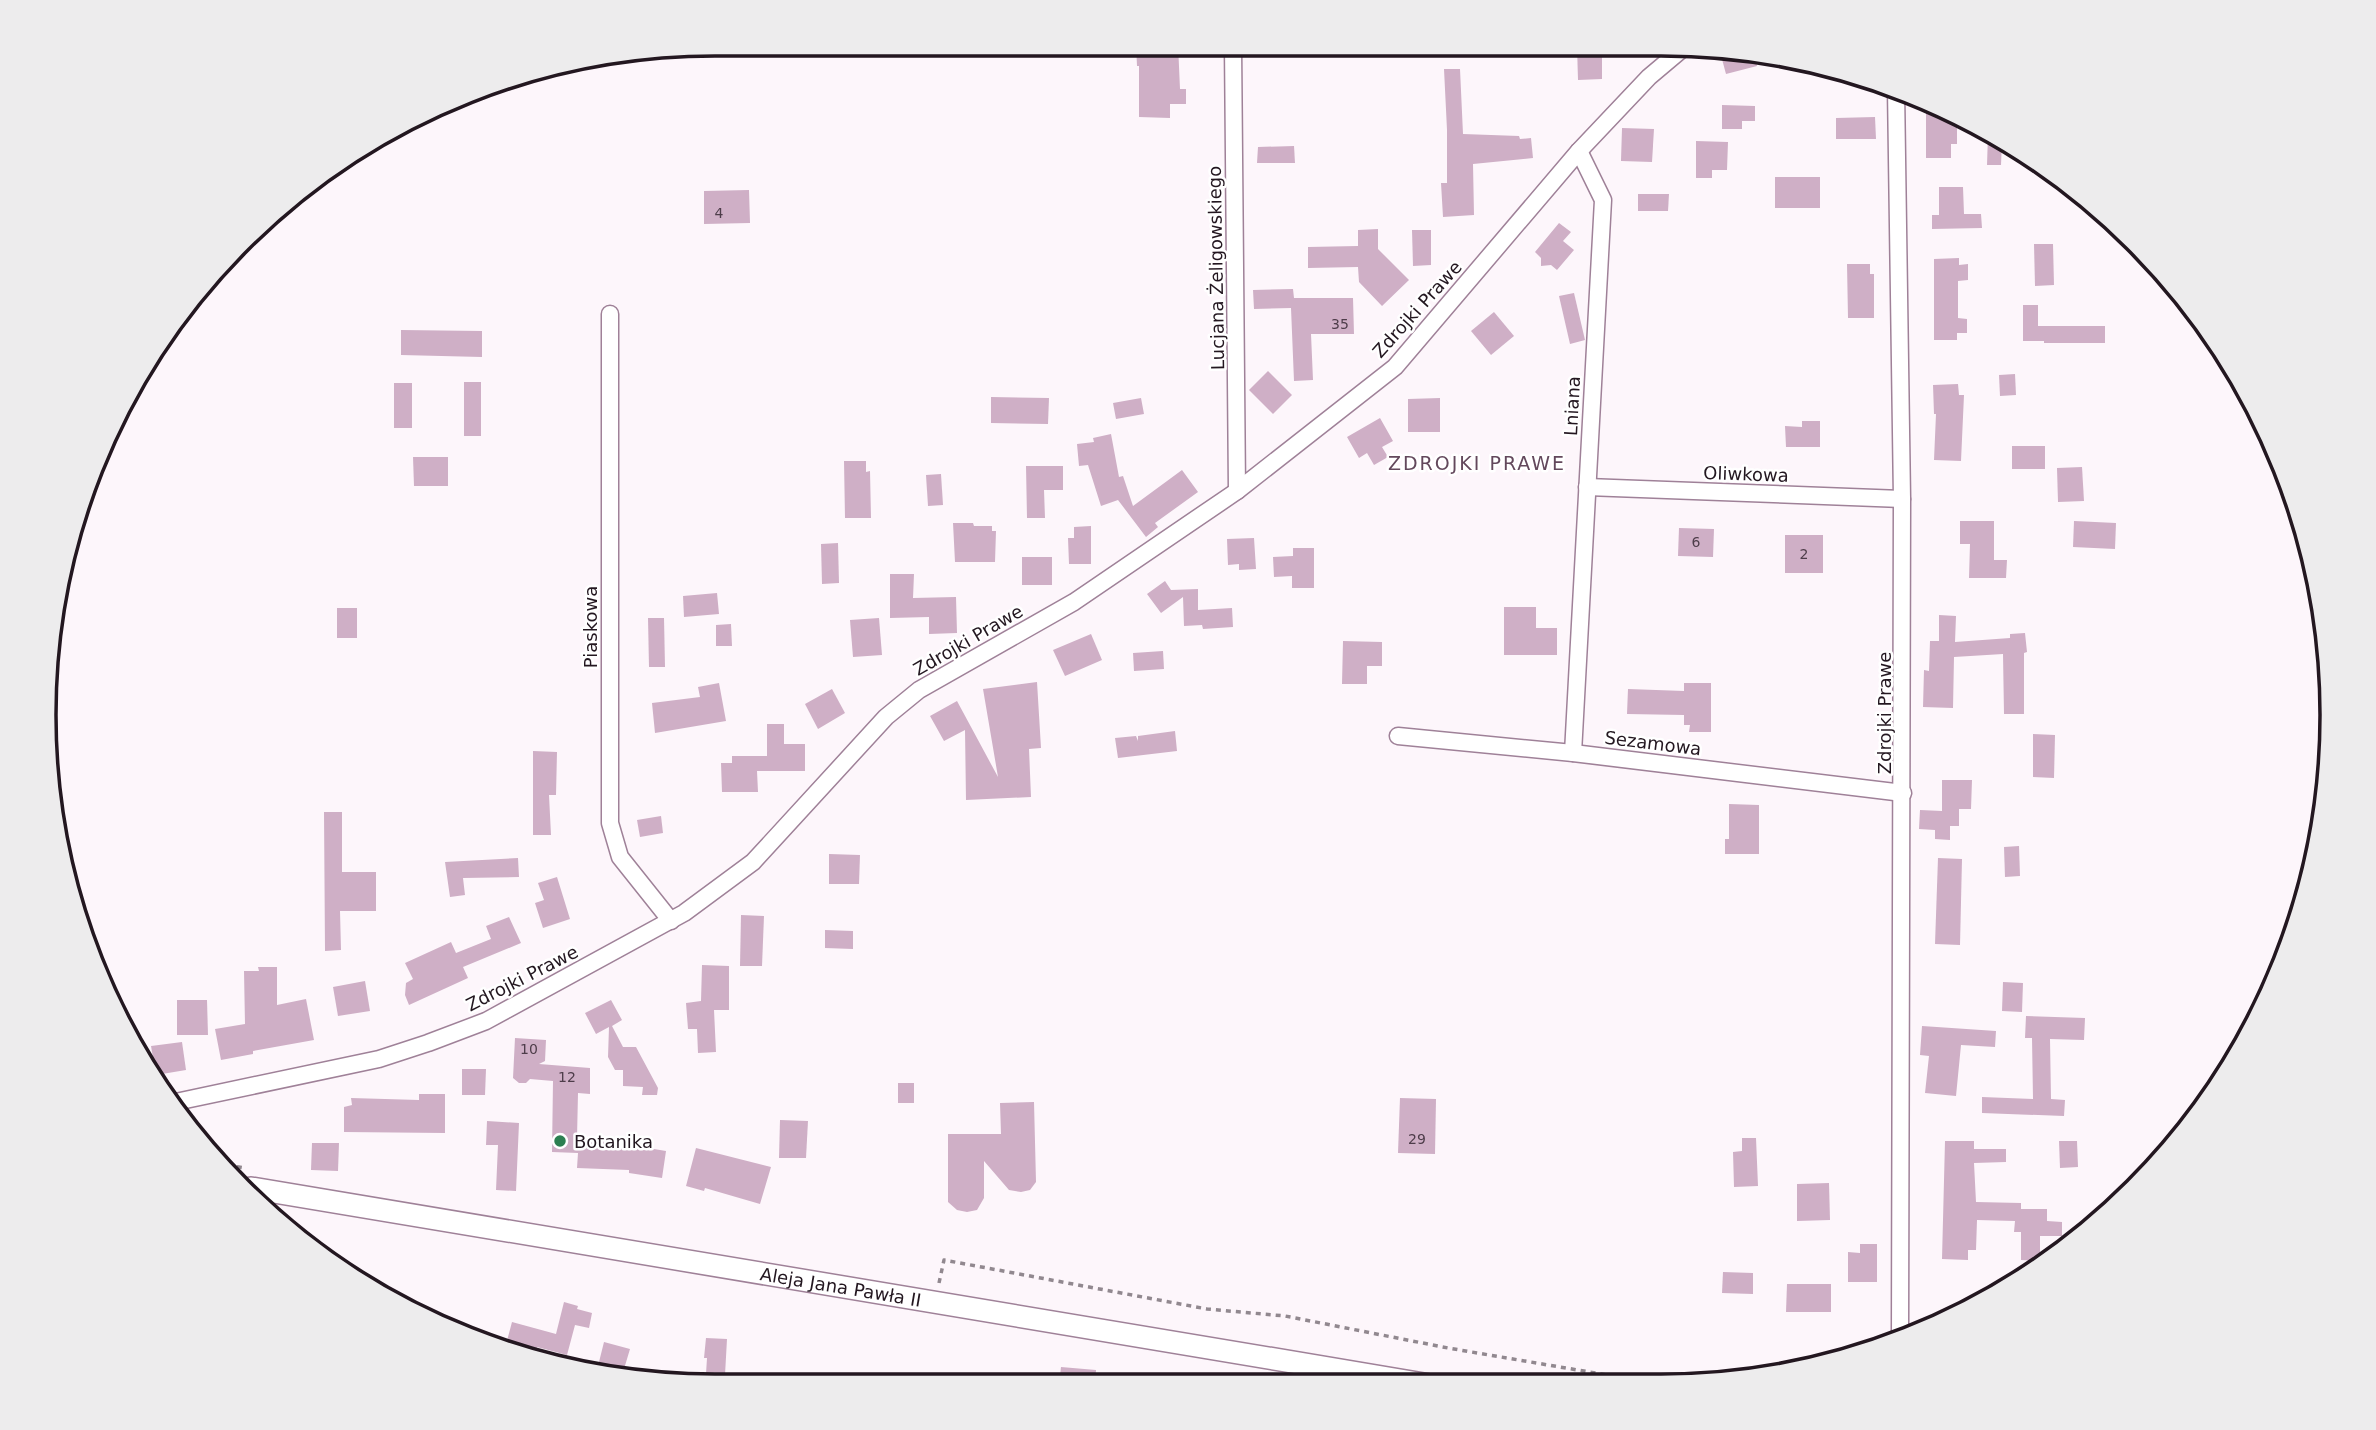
<svg xmlns="http://www.w3.org/2000/svg" width="2376" height="1430" font-family="'DejaVu Sans',sans-serif">
<rect width="100%" height="100%" fill="#fdf6fb"/>
<g fill="#cfafc6">
<path d="M1136,44H1178L1180,89H1186V104H1170V118L1139,117V66H1137Z"/>
<path d="M1577,46H1602V79L1578,80Z"/>
<path d="M1719,48L1754,55L1757,66L1726,74Z"/>
<path d="M1444,69H1460L1463,134L1519,136L1520,139L1531,138L1533,158L1473,164L1474,215L1443,217L1441,183H1447V130Z"/>
<path d="M1926,104L1957,119V144H1951V158H1926Z"/>
<path d="M1722,105L1755,106V121H1742V129H1722Z"/>
<path d="M1875,117L1876,139H1836V118Z"/>
<path d="M1622,128L1654,129L1652,162L1621,161Z"/>
<path d="M1988,134L2002,141L2001,165H1987Z"/>
<path d="M1696,141L1728,142L1727,170H1712V178H1696Z"/>
<path d="M1294,146L1295,163H1257L1258,147Z"/>
<rect x="1775" y="177" width="45" height="31"/>
<path d="M1939,187H1963L1964,214H1981L1982,228L1932,229V215H1939Z"/>
<path d="M749,190L750,223L704,224V191Z"/>
<path d="M1638,194H1669L1668,211H1638Z"/>
<path d="M1559,223L1571,232L1563,241L1574,250L1557,270L1551,265L1541,266V258L1535,252Z"/>
<path d="M1378,229V249L1409,280L1382,306L1359,282L1358,267L1308,268V247L1358,246V230Z"/>
<path d="M1412,230H1431V265L1413,266Z"/>
<path d="M2034,244H2053L2054,285L2035,286Z"/>
<path d="M1959,258V265L1968,264V280L1958,281V318L1967,319V333H1957V340H1934V259Z"/>
<path d="M1847,264H1870V274H1874V318H1848Z"/>
<path d="M1293,289L1294,298H1353L1354,334H1311L1313,380L1294,381L1291,308L1254,309L1253,290Z"/>
<path d="M1574,293L1585,340L1570,344L1559,296Z"/>
<path d="M2023,305H2038V326H2105V343H2044V341H2023Z"/>
<path d="M1494,312L1514,336L1491,355L1471,331Z"/>
<path d="M401,330L482,331V357L401,355Z"/>
<path d="M1268,371L1292,395L1273,414L1249,390Z"/>
<path d="M2015,374L2016,395L2000,396L1999,375Z"/>
<rect x="464" y="382" width="17" height="54"/>
<rect x="394" y="383" width="18" height="45"/>
<path d="M1958,384L1959,395H1964L1961,461L1934,460L1936,414H1934L1933,385Z"/>
<path d="M991,397L1049,398L1048,424L991,423Z"/>
<path d="M1141,398L1144,414L1116,419L1113,403Z"/>
<path d="M1440,398V432H1408V399Z"/>
<path d="M1380,418L1393,441L1382,447L1388,457L1374,465L1367,453L1359,458L1347,437Z"/>
<path d="M1802,421H1820V447H1786L1785,426L1802,427Z"/>
<path d="M1111,434L1119,477L1123,476L1133,506L1182,470L1198,492L1155,523L1158,527L1146,537L1118,500L1101,506L1088,465L1079,466L1077,444L1094,442L1093,438Z"/>
<rect x="2012" y="446" width="33" height="23"/>
<path d="M413,457H448V486H414Z"/>
<path d="M844,461H866V472L870,471L871,518H845Z"/>
<path d="M1026,466H1063V490H1044L1045,518H1027Z"/>
<path d="M2082,467L2084,501L2058,502L2057,468Z"/>
<path d="M941,474L943,505L928,506L926,475Z"/>
<path d="M1960,521H1994V560H2007L2006,578H1969L1970,544H1960Z"/>
<path d="M2074,521L2116,523L2115,549L2073,547Z"/>
<path d="M953,523H973L974,526H992V531H996L995,562H955Z"/>
<path d="M1091,526V564H1069L1068,538H1074V527Z"/>
<path d="M1679,528L1714,529L1713,557L1678,556Z"/>
<rect x="1785" y="535" width="38" height="38"/>
<path d="M1254,538L1256,569L1239,570V564L1228,565L1227,539Z"/>
<path d="M838,543L839,583L822,584L821,544Z"/>
<path d="M1293,548H1314V588H1292V576L1274,577L1273,557L1293,556Z"/>
<rect x="1022" y="557" width="30" height="28"/>
<path d="M890,574H914L913,598L956,597L957,633L929,634V617L890,618Z"/>
<path d="M1165,581L1171,590L1198,589V610L1232,608L1233,627L1203,629L1202,625L1184,626L1183,597L1161,613L1147,594Z"/>
<path d="M717,593L719,614L684,617L683,596Z"/>
<path d="M1504,607H1536V628H1557V655H1504Z"/>
<rect x="337" y="608" width="20" height="30"/>
<path d="M1939,615L1956,616L1955,642L2010,638V634L2025,633L2027,652L2024,653V714H2004L2003,654L1954,657L1953,708L1923,707L1924,670L1929,671L1930,641H1939Z"/>
<path d="M648,618H664L665,667H649Z"/>
<path d="M879,618L882,655L853,657L850,620Z"/>
<path d="M731,624L732,646H716V625Z"/>
<path d="M1091,634L1102,660L1065,676L1053,650Z"/>
<path d="M1343,641L1382,642V666H1367V684H1342Z"/>
<path d="M1163,651L1164,669L1134,671L1133,653Z"/>
<path d="M1037,682L1041,748L1029,749L1031,797L966,800L965,730L944,741L930,716L957,701L998,777L983,689Z"/>
<path d="M719,683L726,721L655,733L652,703L700,697L698,687Z"/>
<path d="M1684,683H1711V732H1689L1690,725H1684V715L1627,714L1628,689L1684,691Z"/>
<path d="M832,689L845,713L818,729L805,704Z"/>
<path d="M767,724H784V744H805V771H757L758,792H722L721,763H732V756H767Z"/>
<path d="M1175,731L1177,751L1118,758L1115,738L1136,736L1138,741V736Z"/>
<path d="M2033,734L2055,735L2054,778L2033,777Z"/>
<path d="M533,751L557,752L556,795H549L551,835H533Z"/>
<path d="M1942,780H1972L1971,809H1959V826H1950V840L1935,839V830L1919,829L1920,810L1942,811Z"/>
<path d="M1729,804L1759,805V854H1725V839H1729Z"/>
<path d="M324,812H342V872H376V911H340L341,950L325,951Z"/>
<path d="M661,816L663,833L640,837L637,820Z"/>
<path d="M2019,846L2020,876L2005,877L2004,847Z"/>
<path d="M829,854L860,855L859,884H829Z"/>
<path d="M518,858L519,877L463,878L465,895L450,897L445,862Z"/>
<path d="M1938,858L1962,859L1960,945L1935,944Z"/>
<path d="M557,877L570,919L543,928L535,903L544,900L538,883Z"/>
<path d="M741,915L764,916L762,966H740Z"/>
<path d="M509,917L521,943L463,967L468,978L409,1005L405,995L406,983L413,979L405,963L451,942L456,953L491,939L486,926Z"/>
<path d="M825,930L853,931V949L825,948Z"/>
<path d="M702,965L729,966V1010H714L716,1052L698,1053L697,1029H688L686,1003L701,1001Z"/>
<path d="M258,967H277V1005L306,999L314,1040L253,1051V1054L221,1060L215,1029L245,1024L244,971H259Z"/>
<path d="M365,981L370,1011L338,1016L333,987Z"/>
<path d="M2003,982L2023,983L2022,1012L2002,1011Z"/>
<path d="M177,1000H207L208,1035H177Z"/>
<path d="M611,1000L622,1020L612,1026L623,1047H636L658,1088L657,1095H642L643,1087L623,1086V1070H615L608,1057L609,1027L596,1034L585,1013Z"/>
<path d="M2026,1016L2085,1018L2084,1040L2050,1039L2051,1099L2065,1100L2064,1116L1982,1113V1097L2033,1099L2032,1038H2025Z"/>
<path d="M1922,1026L1996,1031L1995,1047L1961,1045L1956,1096L1925,1093L1929,1056L1920,1055Z"/>
<path d="M515,1038L546,1040L545,1061L539,1064L590,1068V1094L578,1093L577,1138L641,1143L642,1147L666,1151L662,1178L629,1173V1170L577,1168L578,1153L552,1152L553,1081L530,1079L526,1083H519L513,1078Z"/>
<path d="M182,1042L186,1070L156,1075L151,1046Z"/>
<path d="M462,1069H486L485,1095H462Z"/>
<rect x="898" y="1083" width="16" height="20"/>
<path d="M419,1094H445V1133L344,1132V1107L352,1105L351,1098L419,1100Z"/>
<path d="M1400,1098L1436,1099L1435,1154L1398,1153Z"/>
<path d="M1034,1102L1036,1182L1030,1190L1021,1192L1009,1190L984,1161V1198L977,1210L967,1212L957,1210L948,1202V1134H1001L1000,1103Z"/>
<path d="M780,1120L808,1121L806,1158H779Z"/>
<path d="M487,1121L519,1123L516,1191L496,1190L498,1145H486Z"/>
<path d="M1742,1138H1756L1758,1186L1734,1187L1733,1152L1742,1151Z"/>
<path d="M1945,1141H1974V1149H2006V1162L1974,1163L1976,1202L2021,1203V1209H2047V1221L2062,1222V1236H2040V1261L2021,1260V1232H2014L2015,1221L1977,1220L1976,1250H1968V1260L1942,1259Z"/>
<path d="M2059,1141H2077L2078,1167L2060,1168Z"/>
<path d="M312,1143H339L338,1171L311,1170Z"/>
<path d="M696,1148L771,1167L760,1204L705,1188L704,1191L686,1186Z"/>
<path d="M1829,1183L1830,1220L1797,1221V1184Z"/>
<path d="M1860,1244H1877V1282H1848V1252L1860,1253Z"/>
<path d="M1723,1272L1753,1273V1294L1722,1293Z"/>
<path d="M1787,1284H1831V1312H1786Z"/>
<path d="M564,1302L578,1306L577,1309L592,1313L589,1328L575,1325L567,1355L537,1347L535,1354L528,1352L527,1356L504,1352L512,1322L556,1334Z"/>
<path d="M706,1338L727,1339L725,1375L706,1374L707,1358H704Z"/>
<path d="M604,1342L630,1349L624,1369L620,1368L619,1374L597,1370Z"/>
<path d="M1061,1367L1096,1370L1095,1385H1059Z"/>
</g>
<g fill="none" stroke-linecap="round" stroke-linejoin="round">
<defs>
<path id="lane" d="M45,723V707"/>
<g id="street">
<path d="M1233,45L1237,491"/>
<path d="M1896,89L1902,499L1900,1336"/>
<path d="M610,314V823L620,857L671,921"/>
<path d="M1587,487L1902,499"/>
<path d="M1398,736L1573,753L1903,793"/>
<path d="M1573,753L1603,200L1579,151"/>
<path d="M171,1103L379,1059L428,1043L486,1021L684,913L753,862L886,717L919,690L1074,602L1237,491L1395,367L1579,151L1649,77L1687,45"/>
</g>
<g id="secondary">
<path id="s1" d="M251,1188L1430,1385"/>
</g>
</defs>
<use href="#lane" stroke="#9f8198" stroke-width="11"/>
<use href="#street" stroke="#9f8198" stroke-width="19"/>
<use href="#secondary" stroke="#9f8198" stroke-width="24"/>
<g stroke="#91888f" stroke-width="3.5" stroke-dasharray="5 5" stroke-linecap="butt">
<path d="M227,1165L245,1168"/>
<path d="M939,1283L944,1260L1207,1309L1285,1316L1448,1348L1666,1385"/>
</g>
<use href="#lane" stroke="#fff" stroke-width="8"/>
<use href="#street" stroke="#fff" stroke-width="16"/>
<use href="#secondary" stroke="#fff" stroke-width="21"/>
</g>
<circle fill="#2c7f51" stroke="#fff" stroke-width="2.5" cx="560" cy="1141" r="7"/>
<g text-anchor="middle" dominant-baseline="central" stroke-width="5" stroke-linejoin="round" paint-order="stroke">
<g font-size="14" fill="#4e3d4a">
<text x="719" y="213">4</text>
<text x="1340" y="324">35</text>
<text x="1696" y="542">6</text>
<text x="1804" y="554">2</text>
<text x="529" y="1049">10</text>
<text x="567" y="1077">12</text>
<text x="1417" y="1139">29</text>
</g>
<g font-size="18" fill="#231720" stroke="#fff">
<text transform="translate(1216 268) rotate(-91)">Lucjana Żeligowskiego</text>
<text transform="translate(1417 309) rotate(-48)">Zdrojki Prawe</text>
<text transform="translate(1572 406) rotate(-87)">Lniana</text>
<text transform="translate(1746 474) rotate(2)">Oliwkowa</text>
<text transform="translate(590 627) rotate(-90)">Piaskowa</text>
<text transform="translate(968 640) rotate(-30)">Zdrojki Prawe</text>
<text transform="translate(1884 713) rotate(-90)">Zdrojki Prawe</text>
<text transform="translate(1653 743) rotate(7)">Sezamowa</text>
<text transform="translate(522 978) rotate(-27)">Zdrojki Prawe</text>
<text stroke="none"><textPath href="#s1" startOffset="598">Aleja Jana Pawła II</textPath></text>
</g>
<g font-size="18" fill="#231720" stroke="#fff" text-anchor="start">
<text x="574" y="1141">Botanika</text>
</g>
<g font-size="19" letter-spacing="2" fill="#63485c" stroke="#fff">
<text x="1477" y="463">ZDROJKI PRAWE</text>
</g>
</g>
<path d="M0 0H2376V1430H0ZM715 56H1661A659 659 0 0 1 2320 715V715A659 659 0 0 1 1661 1374H715A659 659 0 0 1 56 715V715A659 659 0 0 1 715 56Z" fill="#edeced" fill-rule="evenodd"/>
<path fill="none" stroke="#231720" stroke-width="3.5" d="M715 56H1661A659 659 0 0 1 2320 715V715A659 659 0 0 1 1661 1374H715A659 659 0 0 1 56 715V715A659 659 0 0 1 715 56Z"/>
</svg>
